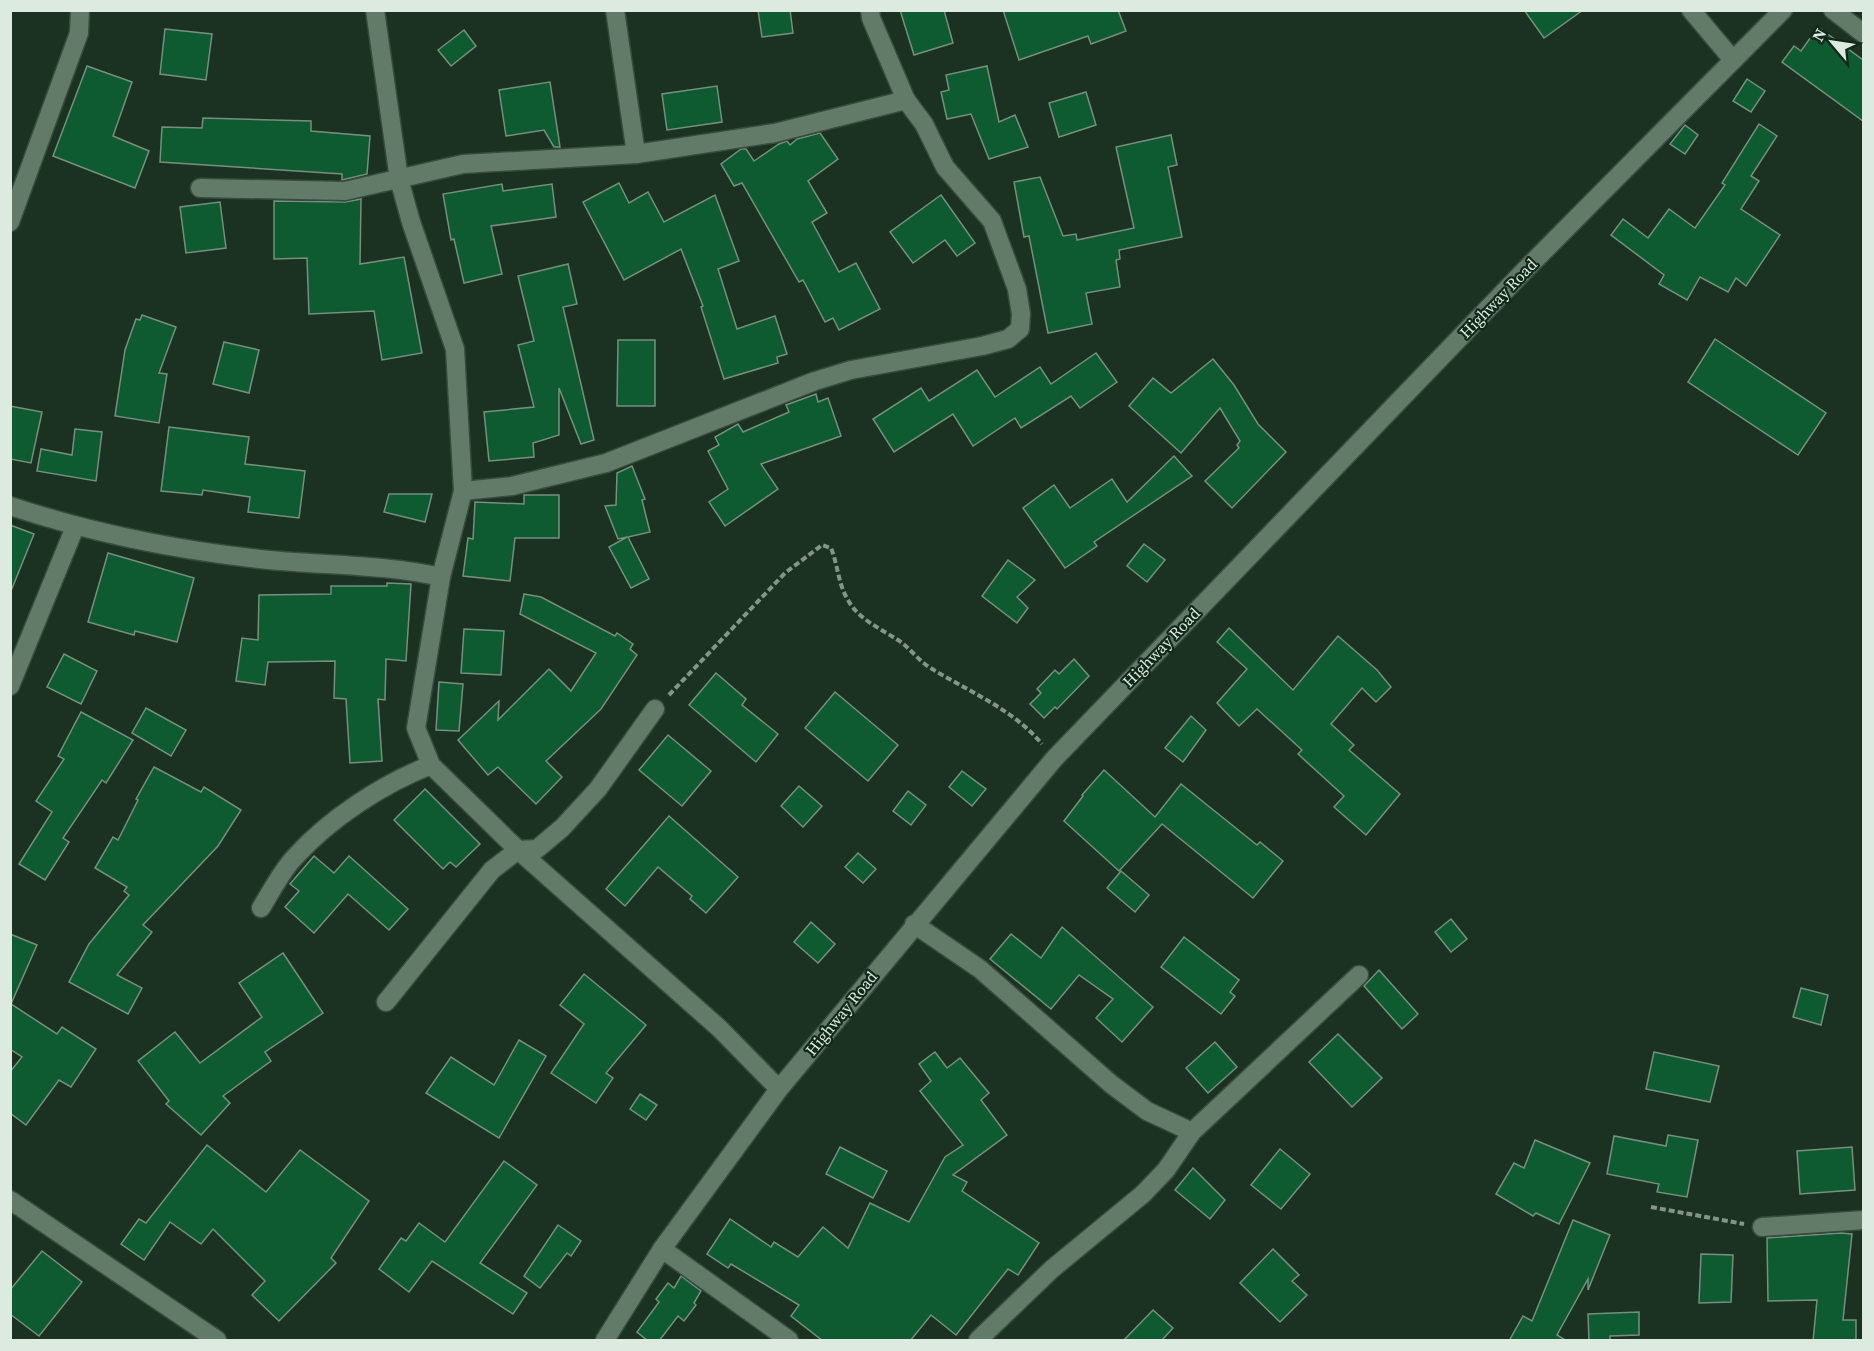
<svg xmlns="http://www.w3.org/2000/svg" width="1874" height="1351" font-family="'Source Serif 4',serif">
<rect width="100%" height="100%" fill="#1b3122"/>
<g fill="#0e5a31" stroke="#76907d" stroke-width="1.5">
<path d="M758,10H790L793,33L762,37Z"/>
<path d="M900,10H944L953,43L914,55Z"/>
<path d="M1003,10H1118L1126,31L1091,44L1088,36L1019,60Z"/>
<path d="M1524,10H1583L1544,38Z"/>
<path d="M1818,27L1863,60V121L1782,62L1794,46L1801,51Z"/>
<path d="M165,29L212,34L206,80L160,74Z"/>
<path d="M464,30L476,46L451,66L438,50Z"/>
<path d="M87,66L132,82L113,136L149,151L135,188L53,156Z"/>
<path d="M987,66L999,122L1015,115L1028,147L989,159L971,114L947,119L941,92L949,90L946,75Z"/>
<path d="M1747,79L1765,91L1751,112L1733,101Z"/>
<path d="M550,82L560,147H554L544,130L506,136L499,90Z"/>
<path d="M717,86L722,122L667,130L662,94Z"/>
<path d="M1086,92L1096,125L1059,137L1049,103Z"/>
<path d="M203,118L311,121V131L370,136L367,174L342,180V174L160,162L162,127L202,128Z"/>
<path d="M1759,124L1777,136L1751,176L1759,181L1741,209L1780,235L1746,286L1736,278L1728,292L1700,277L1687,300L1659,284L1664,275L1611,235L1623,219L1648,238L1669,209L1695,228L1725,185L1722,183Z"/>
<path d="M1685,125L1698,135L1685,154L1670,144Z"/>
<path d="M820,133L838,159L808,181L827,213L812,222L839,272L856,263L880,309L839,330L833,318L825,322L803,280L799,282L742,183L734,186L721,164L741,149H746L754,161L779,144L787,141L790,145L797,139Z"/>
<path d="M1171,135L1177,165L1168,167L1182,237L1119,250L1120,259L1116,260L1120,287L1086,293L1092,324L1048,333L1029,236L1024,237L1014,182L1040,177L1063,236L1076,234L1077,240L1134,228L1116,147Z"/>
<path d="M619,183L629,203L648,192L664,222L715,195L739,261L718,269L737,329L775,316L787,354L777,357L778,363L724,379L701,307L703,306L681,249L624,280L583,202Z"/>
<path d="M502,184L503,191L552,184L556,217L491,226L502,274L464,283L454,239L451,240L443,194Z"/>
<path d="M941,195L975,243L957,256L945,240L913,263L890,232Z"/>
<path d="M361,199L360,264L404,257L422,353L382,360L374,311L309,314L307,258L274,259V201L345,202Z"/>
<path d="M220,202L226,248L186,253L180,207Z"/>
<path d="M568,264L577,304L563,307L594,440L581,444L559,388V435L533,443L534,457L489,461L484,412L534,407L518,345L534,341L518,276Z"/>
<path d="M142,315L176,327L159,373L167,374L159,423L115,416L125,350L136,319L140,320Z"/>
<path d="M1715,339L1826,413L1798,455L1688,382Z"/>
<path d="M618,340H655V406H617Z"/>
<path d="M224,342L259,350L249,393L213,384Z"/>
<path d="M1096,353L1117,382L1080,408L1071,396L1021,428L1015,418L973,446L953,414L894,452L873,419L921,388L929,401L977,370L995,397L1040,367L1051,384Z"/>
<path d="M1213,359L1234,385L1258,424L1286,452L1232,508L1205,481L1239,448L1237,445L1240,441L1220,408L1181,453L1129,406L1153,378L1171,393Z"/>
<path d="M816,394L818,402L828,398L841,436L761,464L778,489L725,526L709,502L728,489L708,451L719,445L715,437L738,424L743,432L789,412L786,405Z"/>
<path d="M10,406L42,412L31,463L10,459Z"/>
<path d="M169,427L249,437L245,464L305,471L299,518L248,512L250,497L203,490L202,495L161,491Z"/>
<path d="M75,429L102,432L96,481L37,471L41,449L72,455Z"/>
<path d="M1174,456L1192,476L1094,542L1097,546L1065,568L1023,508L1054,485L1070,508L1112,479L1127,502Z"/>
<path d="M632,466L645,499L642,500L650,532L628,537L649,579L631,588L609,547L627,537L618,539L605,506L616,505L617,473Z"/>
<path d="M389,494H432L425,522L384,512Z"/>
<path d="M524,495H559V538H515L510,581L463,576L468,538L473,539L475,502L524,504Z"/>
<path d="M10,525L34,534L11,591H10Z"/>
<path d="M1144,544L1165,560L1147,582L1127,566Z"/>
<path d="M108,553L194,578L177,642L135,631L134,635L88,622Z"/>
<path d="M1008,560L1035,580L1017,597L1028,608L1017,623L982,596Z"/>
<path d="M387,583L411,584L406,661L386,659L385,700L378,699L382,761L350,763L346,699L334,698L335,661L268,662L265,685L236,681L242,638L258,640L259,595L331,594V586H387Z"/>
<path d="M524,594L541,597L615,636L617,633L633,644L630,649L637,655L601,709L546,761L562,777L536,804L498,767L488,775L458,740L499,701L498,720L549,669L571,691L596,653L520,614Z"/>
<path d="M1229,628L1293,690L1338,636L1377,670L1391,687L1376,702L1362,688L1331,724L1354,745L1349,750L1400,794L1366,835L1334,807L1344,796L1298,754L1302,750L1257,709L1239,726L1217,703L1247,669L1217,642Z"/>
<path d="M464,629L504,631L501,675L461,673Z"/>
<path d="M64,654L97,671L81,704L47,687Z"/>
<path d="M1074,659L1089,676L1057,709L1055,707L1044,718L1030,704L1041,693L1037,689L1055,670L1059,674Z"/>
<path d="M716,673L746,699L742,705L778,734L756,762L689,705Z"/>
<path d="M439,682L463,684L459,731L436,730Z"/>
<path d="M835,692L898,745L868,781L805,728Z"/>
<path d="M146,708L186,730L171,756L132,733Z"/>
<path d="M81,712L133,740L106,783L102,780L63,838L69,842L45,880L19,864L52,812L36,801L64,759L58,756Z"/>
<path d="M1191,716L1206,730L1183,762L1165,748Z"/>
<path d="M668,735L711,771L682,806L639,770Z"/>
<path d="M154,767L201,792L204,787L241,810L218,846L143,925L152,932L117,975L142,988L128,1014L69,982L89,944L129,895L124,891L127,887L95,868L113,837L118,840L138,800L136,799Z"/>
<path d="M1104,770L1155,817L1181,784L1257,845L1260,842L1283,861L1253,898L1162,824L1119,871L1064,821L1083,796L1082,795Z"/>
<path d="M962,771L986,789L972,806L949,787Z"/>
<path d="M799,786L822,806L803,827L781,806Z"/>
<path d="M425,789L480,844L456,867L450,862L443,869L394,820Z"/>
<path d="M908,791L926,805L911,825L893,811Z"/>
<path d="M669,816L738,877L706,913L690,899L692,896L658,867L625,906L606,889Z"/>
<path d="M858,853L876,869L863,883L845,867Z"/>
<path d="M314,856L334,873L349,856L408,909L389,930L348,894L314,933L285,907L299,891L290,884Z"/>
<path d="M1121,871L1149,895L1135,912L1107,888Z"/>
<path d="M1451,919L1467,939L1451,952L1435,932Z"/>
<path d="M811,922L835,944L818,963L794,942Z"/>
<path d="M1062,927L1153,1007L1122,1042L1096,1018L1113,999L1079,975L1051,1009L990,959L1011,934L1041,958Z"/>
<path d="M10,934L37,945L11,1004L57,1034L62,1027L96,1049L71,1087L59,1080L26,1125L10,1113V1072L22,1057L10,1049Z"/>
<path d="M1184,937L1239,980L1230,992L1235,996L1221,1014L1161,967Z"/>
<path d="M283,953L323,1013L265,1052L271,1061L223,1096L230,1103L201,1135L166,1104L169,1101L138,1061L175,1032L200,1063L262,1017L239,983Z"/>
<path d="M1379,970L1418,1014L1402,1029L1364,986Z"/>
<path d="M584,974L646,1025L606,1073L613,1078L596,1103L551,1073L584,1024L560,1005Z"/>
<path d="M1801,988L1828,995L1821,1025L1793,1017Z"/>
<path d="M1338,1034L1382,1078L1352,1107L1309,1062Z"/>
<path d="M519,1040L546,1056L499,1138L426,1093L451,1057L494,1085Z"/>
<path d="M1215,1042L1237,1067L1208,1093L1186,1068Z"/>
<path d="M935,1052L947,1068L960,1058L989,1093L981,1100L1007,1135L953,1175L967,1182L962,1191L1039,1243L1018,1275L1008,1269L956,1335L931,1315L910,1341H823L791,1316L799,1305L731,1264L728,1268L707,1254L730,1219L771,1247L774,1242L798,1257L823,1227L848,1248L870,1203L909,1222L945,1157L963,1145L920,1091L931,1081L919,1064Z"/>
<path d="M1654,1052L1719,1066L1710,1102L1646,1089Z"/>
<path d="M640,1094L657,1105L646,1120L630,1109Z"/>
<path d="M1668,1135L1698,1140L1687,1197L1657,1192L1659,1184L1607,1174L1614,1136L1666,1146Z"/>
<path d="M1535,1140L1590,1163L1559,1224L1536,1213L1533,1216L1496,1194L1514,1163L1524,1168Z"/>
<path d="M207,1145L266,1192L300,1150L369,1201L331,1258L336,1263L279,1321L252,1295L265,1281L213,1229L201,1244L170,1222L144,1260L121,1244L139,1219L146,1223Z"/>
<path d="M840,1147L887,1171L873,1198L826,1174Z"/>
<path d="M1852,1147L1855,1190L1800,1194L1797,1151Z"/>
<path d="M1280,1149L1310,1174L1281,1209L1251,1185Z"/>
<path d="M504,1161L537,1185L480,1263L527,1293L513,1314L432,1261L409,1292L379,1269L401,1238L406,1241L419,1223L445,1242Z"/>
<path d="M1193,1168L1225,1200L1210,1219L1175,1190Z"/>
<path d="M1573,1220L1610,1235L1588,1290V1279L1557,1335L1567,1341H1509L1523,1316L1532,1321Z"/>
<path d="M558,1225L581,1241L571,1256L567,1253L540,1288L524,1276Z"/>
<path d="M1841,1233L1852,1234L1843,1320H1856V1341H1813L1817,1300L1768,1301L1767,1238Z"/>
<path d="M1273,1249L1299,1275L1292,1281L1307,1295L1280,1322L1240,1283Z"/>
<path d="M42,1251L82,1282L39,1336L10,1314V1290Z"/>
<path d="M1701,1254L1733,1255L1731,1302L1699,1303Z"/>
<path d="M681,1276L701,1291L694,1303L696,1305L684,1321L678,1316L659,1341H648L637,1332L659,1302L656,1299L668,1283L674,1288Z"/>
<path d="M1153,1310L1173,1328L1161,1341H1123Z"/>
<path d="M1639,1312V1335L1610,1336V1341H1589L1588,1314Z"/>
</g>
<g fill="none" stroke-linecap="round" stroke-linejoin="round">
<defs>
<g id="minor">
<path d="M375,10L399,179L411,222L455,349L463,491L441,577L416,728L431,765L518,850L719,1028L779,1089"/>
<path d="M615,10L636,154"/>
<path d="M1691,10L1733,60"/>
<path d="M1833,10L1864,34"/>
<path d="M200,188L345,191L463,164L636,154L775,133L906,100"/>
<path d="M10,222L79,33L80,10"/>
<path d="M463,491L512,486L606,463L815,381L851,370L982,346L1008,339L1020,329L1021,314L1017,289L992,221L945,167L924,124L906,100L871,18L870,10"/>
<path d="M10,506C86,531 172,549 251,558C314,566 379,563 441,577"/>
<path d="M10,686L75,527"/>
<path d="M261,908C271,892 281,872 294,858C329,819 382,784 431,765"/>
<path d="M914,924L980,969L1111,1084L1147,1111L1192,1132"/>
<path d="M386,1002L492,870L518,850L537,849L562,828L598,789L655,709"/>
<path d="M10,1200L217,1340"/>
<path d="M1762,1227L1864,1220"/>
<path d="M662,1249L789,1340"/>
<path d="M605,1340L662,1249L779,1089L1054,759L1525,270L1783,10"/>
<path d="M978,1340L1052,1269L1143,1194L1166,1170L1192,1132L1359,975"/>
</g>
</defs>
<use href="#minor" stroke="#384b3e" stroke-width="21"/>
<g stroke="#839589" stroke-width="4" stroke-dasharray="6 3" stroke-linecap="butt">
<path d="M669,695L785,573L822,545L831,548C838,565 838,584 848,600C858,619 881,629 898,640C909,647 917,659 929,667C967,691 1012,708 1042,744"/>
<path d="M1651,1207L1744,1224"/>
</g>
<use href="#minor" stroke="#627b69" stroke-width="18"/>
</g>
<g text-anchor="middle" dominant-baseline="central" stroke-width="4.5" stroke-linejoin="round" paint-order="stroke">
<g font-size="16" fill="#dceae0" stroke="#112719">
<text transform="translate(1498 298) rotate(-46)">Highway Road</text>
<text transform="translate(1161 647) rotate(-46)">Highway Road</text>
<text transform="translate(841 1013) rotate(-51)">Highway Road</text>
</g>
</g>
<rect width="1874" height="1351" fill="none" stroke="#dceae0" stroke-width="24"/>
<g transform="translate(1832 42) rotate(299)" stroke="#112719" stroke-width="4.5" paint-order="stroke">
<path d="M0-4.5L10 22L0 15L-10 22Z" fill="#dceae0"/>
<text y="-9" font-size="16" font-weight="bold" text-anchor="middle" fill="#dceae0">N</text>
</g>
</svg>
